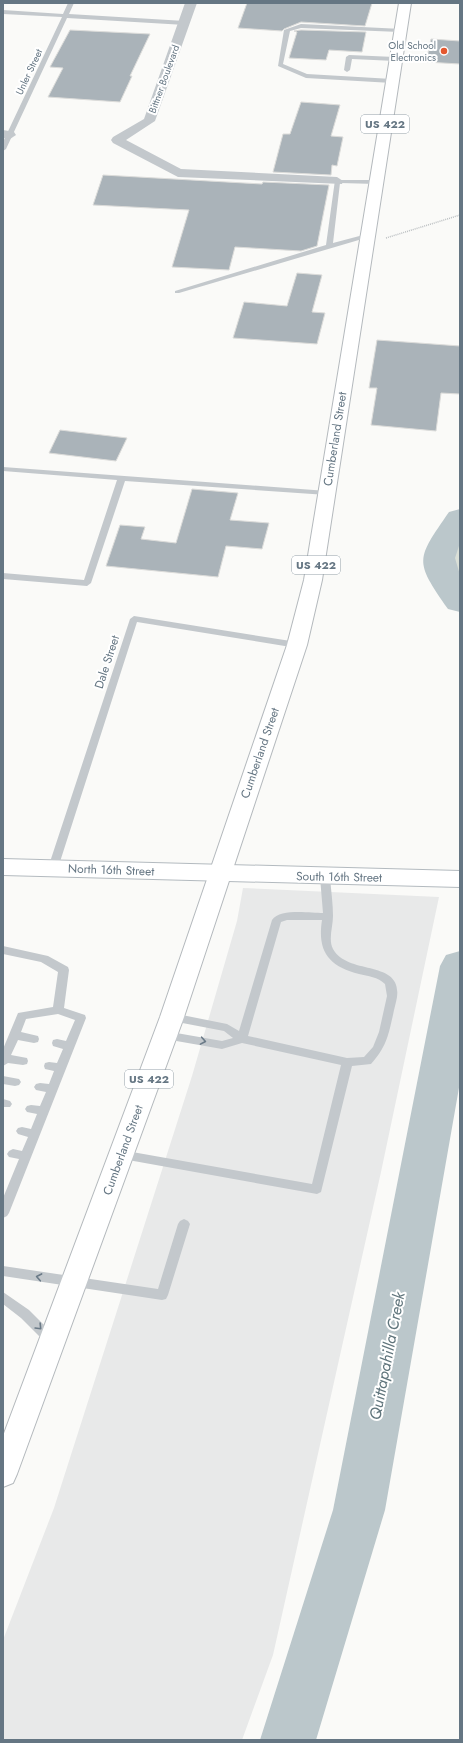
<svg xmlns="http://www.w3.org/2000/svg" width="463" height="1743" font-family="Jost,sans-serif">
<rect width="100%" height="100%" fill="#fafaf8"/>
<path fill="#e8e9e9" d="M243,888L439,897L381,1172L273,1655L242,1740H3V1640L54,1508L192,1076L237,921Z"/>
<path fill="#dadfd7" d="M460,538V584C447,561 446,560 460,538Z"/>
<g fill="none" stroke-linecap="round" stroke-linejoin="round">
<g fill="#bbc7cb" fill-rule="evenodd">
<path d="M460,509V543L455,558L460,575V612L448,609C414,560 416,560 449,512Z"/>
<path d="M460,951V1082L385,1510L316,1740H260L333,1510L440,966L446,955Z"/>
</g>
</g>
<g fill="#aab3b9" stroke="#dcdcda">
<path d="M247,3H372L365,26L301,22L284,29L282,31L238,28Z"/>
<path d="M70,30L150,34L130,76H132L120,102L48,97L63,68L50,67Z"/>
<path d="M301,30L366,32L362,52L329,50L326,60L289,58L297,32L294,31Z"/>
<path d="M431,39L460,41V64L426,62Z"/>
<path d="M301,102L340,105L331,136L343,137L337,166L332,165L331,175L273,172L283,134H290Z"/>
<path d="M103,175L262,184L263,182L329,185L317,246L301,251L235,247L229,270L172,267L189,210L93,205Z"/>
<path d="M297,273L322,275L312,312L325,313L317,344L233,338L244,302L287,306Z"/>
<path d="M377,340L460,346V394L441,393L436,431L371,425L377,388H369Z"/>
<path d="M60,430L127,438L116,461L49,453Z"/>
<path d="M192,489L238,493L230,520L269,523L262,549L226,546L218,577L106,566L120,525L145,527L141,539L176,543Z"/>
</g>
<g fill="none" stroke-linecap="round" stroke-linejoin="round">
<defs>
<path id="secondary" d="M3,859L460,871V887L3,875Z"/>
<path id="highway" d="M399,3H411L322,580L307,645L184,1017L17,1474L13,1483L3,1487V1436L160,1017L287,645L304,580Z"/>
</defs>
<use href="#secondary" stroke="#b3babf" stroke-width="2"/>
<use href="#highway" stroke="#b4b9bd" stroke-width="2"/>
<path stroke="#bbbfc2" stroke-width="1.5" stroke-dasharray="1 1" stroke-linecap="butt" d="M386,238L460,215"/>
<g fill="#c3c8cc" fill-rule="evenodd">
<path d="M68,3H74L69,14L185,21L188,23L185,25L67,18L6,149L3,151V142L62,17L3,14V10L63,14Z"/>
<path d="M301,24L402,29V31L400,32L301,28L290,31L283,64L307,74L392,79L395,81L392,83L306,78L278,66L284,30Z"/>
<path d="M349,55L395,57L398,59L395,61L352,59L350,70L347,72L344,70L346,57Z"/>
<path d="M335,180H376L379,182L376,184L340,183L333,243L367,234L370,236L369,237L179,293H175V291L326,245Z"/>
<path d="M3,467L327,491L331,493L327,495L125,481L91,583L87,586L3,579V573L84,580L117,480L3,471Z"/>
<path d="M134,616L297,642L301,645L297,648L137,622L58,868L53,871L49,870L48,868L130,619Z"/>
<path d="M325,874L330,877C331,890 333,904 333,916C333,927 328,939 333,949C348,976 402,959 397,997C396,1003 394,1009 393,1015C388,1037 386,1047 371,1064L352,1066L321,1192L317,1194L117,1158L115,1155L117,1152L121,1150L312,1184L341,1065L242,1043L222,1049L165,1039L161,1038L160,1035L161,1032L165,1031L222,1041L233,1038L224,1031L172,1021L168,1020L167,1017L168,1014L172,1013L227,1024L239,1031L272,920C280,908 310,913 323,913L320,877ZM287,920H322C317,952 329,966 359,974C368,976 378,977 385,984L387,996L379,1032L373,1047L364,1057L347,1058L248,1036L281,922Z"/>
<path d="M3,946L48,956L68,967L69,970L64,1008L85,1015L86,1018L9,1213L7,1216L3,1218V1198L19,1159L9,1157L7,1154L9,1151L13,1149L22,1151L28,1137L18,1134L16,1131L18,1128L22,1127L31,1129L37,1114L27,1112L25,1109L27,1106L31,1105L40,1106L46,1092L36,1090L34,1087L36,1084L40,1083L49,1084L54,1071L45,1069L44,1066L45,1063L49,1062L57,1063L63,1049L53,1046L52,1043L53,1040L57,1039L66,1041L75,1020L58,1014L26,1019L21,1032L38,1036L39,1039L38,1042L34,1043L18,1040L11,1055L27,1058L28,1061L27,1064L23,1065L8,1063L3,1066V1049L18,1013L53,1007L58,972L41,962L3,954Z"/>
<path d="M3,1076L19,1079L21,1082L19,1085L15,1086L3,1084Z"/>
<path d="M3,1099L10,1101L12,1104L10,1107H3Z"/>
<path d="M184,1219L188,1221L190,1224L168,1295L166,1299L162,1300L3,1276V1266L158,1289L178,1224L180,1221Z"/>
<path d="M3,1292L29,1310L56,1337L58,1341L56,1345L52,1346L48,1345L21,1318L3,1304Z"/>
</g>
<g fill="#c3c8cc" fill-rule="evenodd">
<path d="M185,3H197L155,121L126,140L181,169L337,177L343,181L342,184L178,177L113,143L111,140L113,137L144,119Z"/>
<path d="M3,130L14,132L16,135L10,139L3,138Z"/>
</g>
<use href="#secondary" fill="#fff" fill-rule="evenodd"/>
<use href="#highway" fill="#fff" fill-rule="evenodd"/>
</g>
<defs><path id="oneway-chevron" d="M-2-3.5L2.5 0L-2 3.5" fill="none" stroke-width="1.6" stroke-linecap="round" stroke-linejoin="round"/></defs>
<g stroke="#6a7a87">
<use href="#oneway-chevron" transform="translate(203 1041) rotate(10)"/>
<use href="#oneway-chevron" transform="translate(39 1277) rotate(-169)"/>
<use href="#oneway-chevron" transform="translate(39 1327) rotate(46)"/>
</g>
<circle fill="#e4572e" stroke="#fff" stroke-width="1.5" cx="444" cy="51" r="4"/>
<g text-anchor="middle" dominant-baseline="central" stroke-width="4" stroke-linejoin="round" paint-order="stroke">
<g font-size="10" fill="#657683" stroke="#fff" text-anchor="end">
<text x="436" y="45">Old School<tspan x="436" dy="12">Electronics</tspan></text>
</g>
<g font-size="10" fill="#657683" stroke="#fff">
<text transform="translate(29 72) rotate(-65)">Unler Street</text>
<text transform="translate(164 79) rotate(-70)">Bittner Boulevard</text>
</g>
<g fill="#fff" stroke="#939fa8" stroke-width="1">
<rect x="361" y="115" width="48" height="18" rx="3"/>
<rect x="292" y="556" width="48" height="18" rx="3"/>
<rect x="125" y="1070" width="48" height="18" rx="3"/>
</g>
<g font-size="11" font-weight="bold" fill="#657683">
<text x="385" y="124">US 422</text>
<text x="316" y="565">US 422</text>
<text x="149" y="1079">US 422</text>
</g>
<g font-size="12" fill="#657683" stroke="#fff">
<text transform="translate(335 439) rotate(-81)">Cumberland Street</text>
<text transform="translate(107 662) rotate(-72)">Dale Street</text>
<text transform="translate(260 753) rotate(-71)">Cumberland Street</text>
<text transform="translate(111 870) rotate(2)">North 16th Street</text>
<text transform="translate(339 877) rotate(1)">South 16th Street</text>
<text transform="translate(123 1150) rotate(-70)">Cumberland Street</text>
</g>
<g font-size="16" font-style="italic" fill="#60757c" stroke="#fff">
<text transform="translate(387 1356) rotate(-79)">Quittapahilla Creek</text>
</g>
</g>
<rect width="463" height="1743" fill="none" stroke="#657683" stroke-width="8"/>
</svg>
